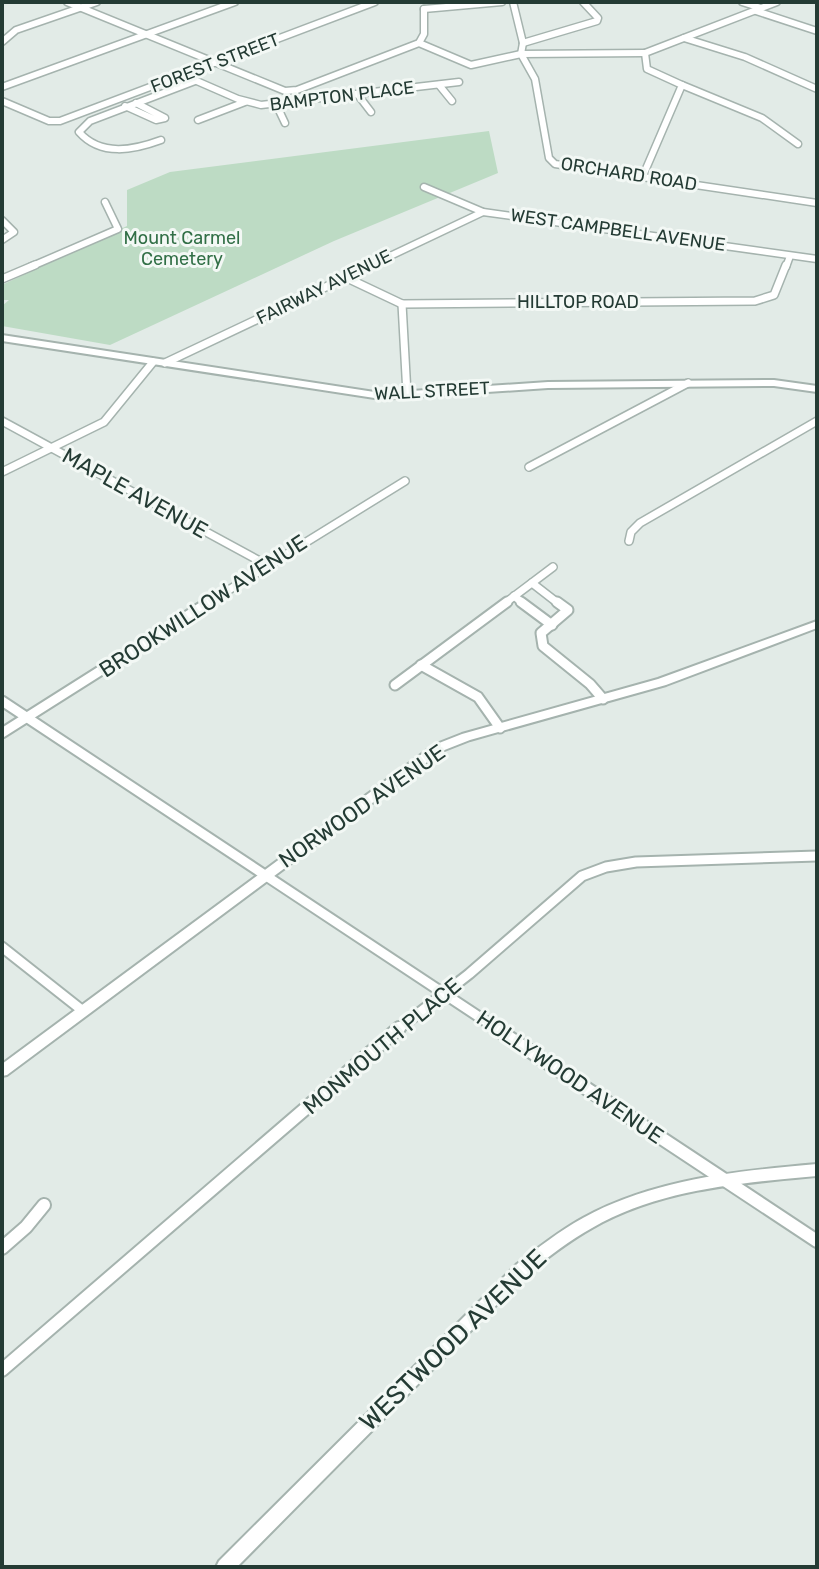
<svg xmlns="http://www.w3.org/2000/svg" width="819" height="1569" font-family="Rubik,sans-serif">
<rect width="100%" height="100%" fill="#e2ebe7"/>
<path fill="#bddbc4" d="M489,131L498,173L334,241L110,345L2,326V306L9,300H2V285L127,226V190L170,172Z"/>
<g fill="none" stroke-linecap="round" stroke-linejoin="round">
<defs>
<g id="minor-far3">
<path d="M67,2L285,91L297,90L419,43L424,34V9"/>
<path d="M513,2L523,43"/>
<path d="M742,2L761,8"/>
<path d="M424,9L502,2"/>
<path d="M756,11L817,31"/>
<path d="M684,38L745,57L817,89"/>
<path d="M2,42L16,30L97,2"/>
<path d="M419,43L471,65L521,54L645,53"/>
<path d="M523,43L521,54L535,79L549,158L555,164L817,203"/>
<path d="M523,43L597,21L598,18L583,2"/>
<path d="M183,75L238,99L261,105L459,82"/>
<path d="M439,85L452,101"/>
<path d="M682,85L762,118L798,144"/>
<path d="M2,87L235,2"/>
<path d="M358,95L371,112"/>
<path d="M2,101L49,121H60L375,2"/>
<path d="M276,104L285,123"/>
<path d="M125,106L156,120L165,118L136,103"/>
<path d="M198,120L245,102"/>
<path d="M161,140C134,150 101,157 79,132L90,121L195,81"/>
<path d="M642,178L682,85L647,69L645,53L777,2"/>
<path d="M424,187L483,212L817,259"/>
<path d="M2,220L14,232L2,240"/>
<path d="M30,267L118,229L105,202"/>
<path d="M367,267L483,212"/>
<path d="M786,267L790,256"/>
</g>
<g id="minor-far2">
<path d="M345,277L402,304L755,301L774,295L786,265"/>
<path d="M2,279L35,265"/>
<path d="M402,304L407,394"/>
<path d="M165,363L372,265"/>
<path d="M2,421L267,565"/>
<path d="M529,467L688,383"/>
<path d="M2,472L104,422L153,362"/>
<path d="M629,541L631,532L640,523L817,421"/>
<path d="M532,583L559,604"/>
<path d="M514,596L524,604"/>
<path d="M206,604L405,481"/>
<path d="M504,604L553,567"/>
</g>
<g id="minor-far1">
<path d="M521,602L552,625"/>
<path d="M557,602L568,610L541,633L543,646L590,684L603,699"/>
<path d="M421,665L478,697L500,728"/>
<path d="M395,685L507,602"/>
<path d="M2,701L499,1030"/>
<path d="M2,733L209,602"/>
<path d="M2,947L83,1011"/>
<path d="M397,1030L469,974L582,876L606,867L636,862L817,856"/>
</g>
<g id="minor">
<path d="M495,1028L817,1241"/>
<path d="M2,1248L26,1227L44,1205"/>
<path d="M2,1370L399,1028"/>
</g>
<g id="tertiary">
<path d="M2,335L381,393L548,382L774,380L817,386V392L774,386L548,388L381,399L2,341Z"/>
<path d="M817,621V628L666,685L470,740L442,751L7,1075L2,1076V1064L434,745L462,734L658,679Z"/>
<path d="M817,1164V1176C741,1183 660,1189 592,1228C569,1241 548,1257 527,1274L237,1567H216L219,1561L517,1264C538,1248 559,1231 583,1218C654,1179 737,1171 817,1164Z"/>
</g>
</defs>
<use href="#minor-far3" stroke="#a5b3ae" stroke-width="9"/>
<use href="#minor-far2" stroke="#a5b3ae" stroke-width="10"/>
<use href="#minor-far1" stroke="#a5b3ae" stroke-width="13"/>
<use href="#minor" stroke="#a5b3ae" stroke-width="16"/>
<use href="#tertiary" stroke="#a5b3ae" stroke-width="4"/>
<use href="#minor-far3" stroke="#fff" stroke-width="6"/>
<use href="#minor-far2" stroke="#fff" stroke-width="7"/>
<use href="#minor-far1" stroke="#fff" stroke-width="9"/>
<use href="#minor" stroke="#fff" stroke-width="12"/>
<use href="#tertiary" fill="#fff" fill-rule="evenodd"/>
</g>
<g text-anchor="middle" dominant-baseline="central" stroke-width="6" stroke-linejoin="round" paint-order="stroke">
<g font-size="18" fill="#243b34" stroke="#f3f8f5">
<text transform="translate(215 63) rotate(-21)">FOREST STREET</text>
<text transform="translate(342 96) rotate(-7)">BAMPTON PLACE</text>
<text transform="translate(629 174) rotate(9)">ORCHARD ROAD</text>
<text transform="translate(618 230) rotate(8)">WEST CAMPBELL AVENUE</text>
<text transform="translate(324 287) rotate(-26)">FAIRWAY AVENUE</text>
<text x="578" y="302">HILLTOP ROAD</text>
<text transform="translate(432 391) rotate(-3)">WALL STREET</text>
</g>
<g font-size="18" fill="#316f46" stroke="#f3f8f5">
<text x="182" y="238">Mount Carmel<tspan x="182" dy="21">Cemetery</tspan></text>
</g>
<g font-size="22" fill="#243b34" stroke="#f3f8f5">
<text transform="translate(135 493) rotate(29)">MAPLE AVENUE</text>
<text transform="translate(203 606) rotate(-33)">BROOKWILLOW AVENUE</text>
<text transform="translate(362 806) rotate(-35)">NORWOOD AVENUE</text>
<text transform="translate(382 1046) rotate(-40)">MONMOUTH PLACE</text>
<text transform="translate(570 1077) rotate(34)">HOLLYWOOD AVENUE</text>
</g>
<g font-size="26" fill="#243b34" stroke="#f3f8f5">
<text transform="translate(453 1340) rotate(-44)">WESTWOOD AVENUE</text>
</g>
</g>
<rect width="819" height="1569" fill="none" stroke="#243b34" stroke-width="8"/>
</svg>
